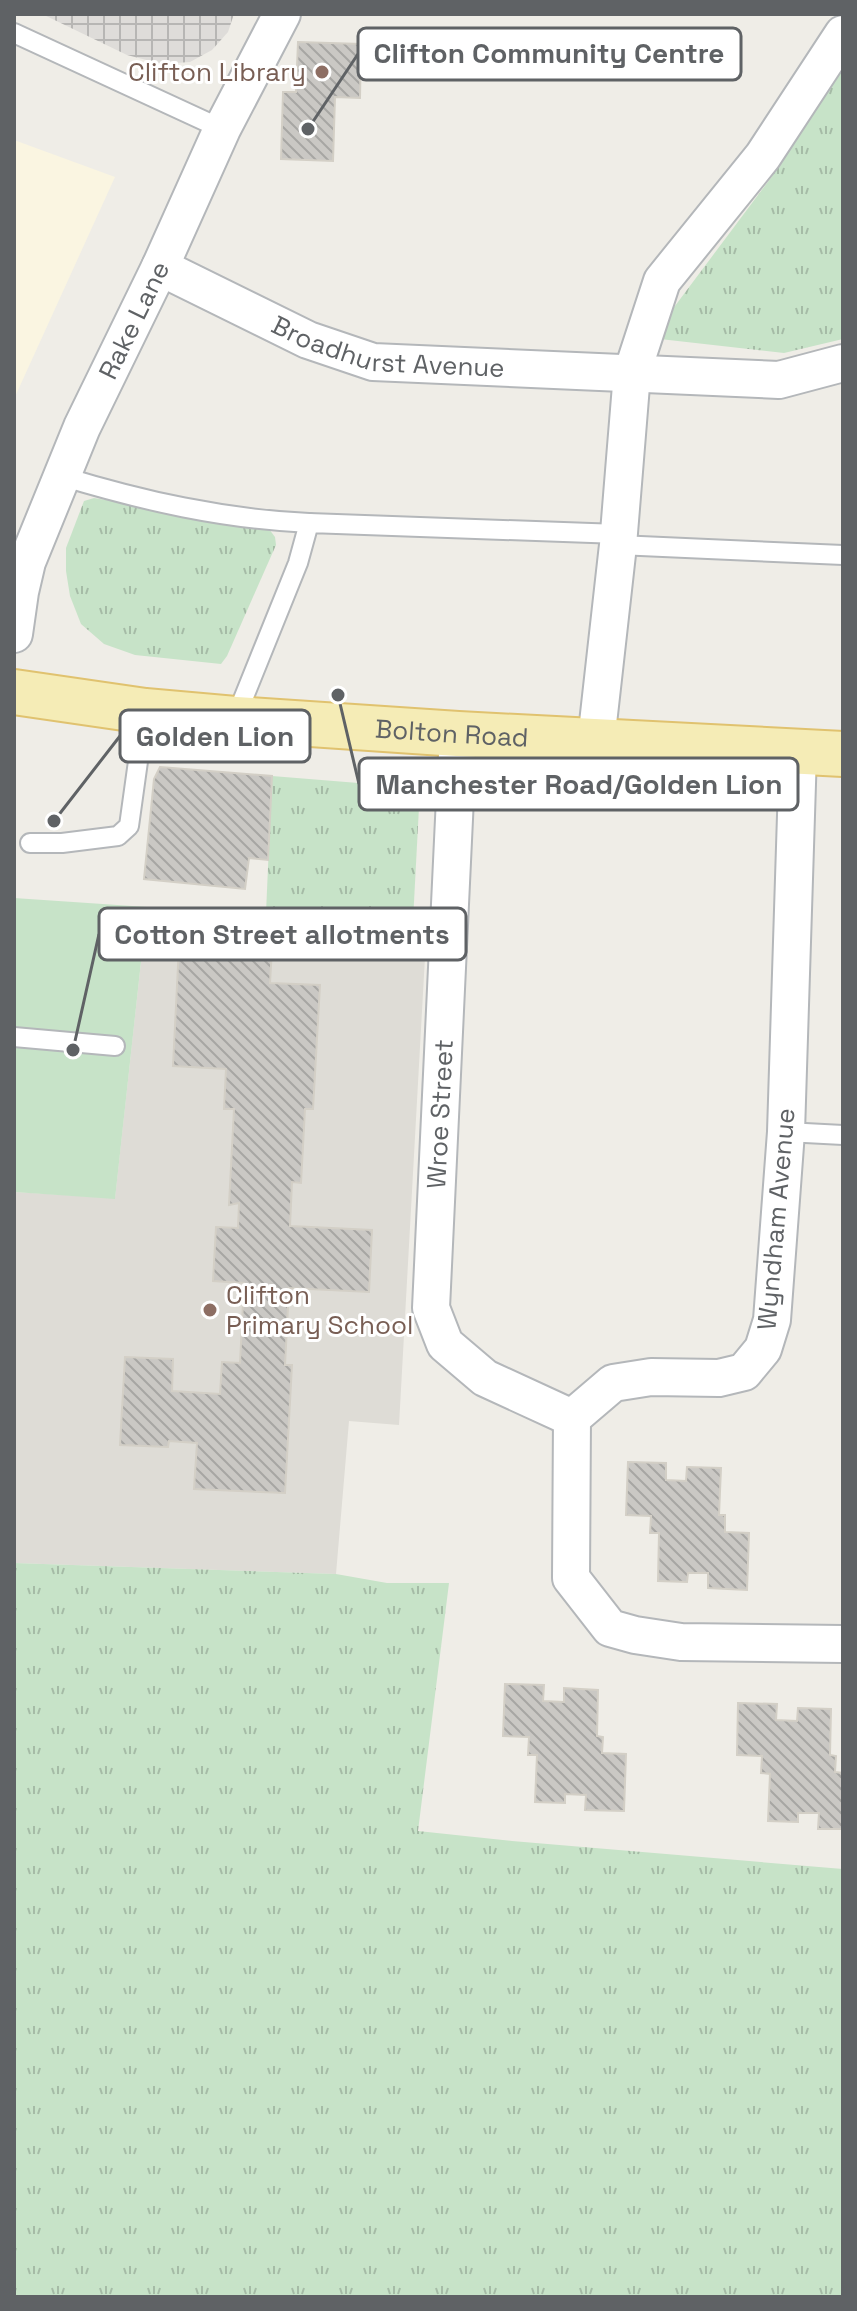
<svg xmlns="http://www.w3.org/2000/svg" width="857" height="2311" font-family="'Space Grotesk',sans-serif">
<defs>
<pattern id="industrial-grid" width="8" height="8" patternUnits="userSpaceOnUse" patternTransform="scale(2)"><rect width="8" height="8" fill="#dedcd9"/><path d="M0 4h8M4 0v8" fill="none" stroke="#b7b6b4"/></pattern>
<pattern id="grass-tufts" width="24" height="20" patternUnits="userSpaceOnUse" patternTransform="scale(2)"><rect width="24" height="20" fill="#c7e3c8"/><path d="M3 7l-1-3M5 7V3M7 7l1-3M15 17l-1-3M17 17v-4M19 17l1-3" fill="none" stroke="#a5bba6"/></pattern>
<pattern id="building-back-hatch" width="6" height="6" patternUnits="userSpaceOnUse" patternTransform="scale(2)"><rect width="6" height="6" fill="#cac8c4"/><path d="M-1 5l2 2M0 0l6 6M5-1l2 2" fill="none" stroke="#a7a6a3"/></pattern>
</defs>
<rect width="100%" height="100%" fill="#efede7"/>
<path fill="#faf5e1" d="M14,140L115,177L14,399Z"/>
<path fill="url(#industrial-grid)" d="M42,14H234L228,32L212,50L190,62L162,64L127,55Z"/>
<path fill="#dedcd6" d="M147,907L427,921L399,1425L349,1421L336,1574L14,1563V1192L115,1198Z"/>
<g fill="url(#grass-tufts)">
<path d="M843,59V339L784,353L651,338L776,171Z"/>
<path d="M94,498L262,526L269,529L275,537L276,545L227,656L221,664L135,655L104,644L81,624L70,596L66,571V548L84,501Z"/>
<path d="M272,776L420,788L413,921L266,913Z"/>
<path d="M14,1563L336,1574L387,1583H449L418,1831L512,1841L843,1869V2297H14Z"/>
</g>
<path fill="#c7e3c8" d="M14,898L147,907L115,1199L14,1192Z"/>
<g fill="url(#building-back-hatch)" stroke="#d3cfc6" stroke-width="2">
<path d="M298,42L361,44L360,98L335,97L333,161L281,159L283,92H296Z"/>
<path d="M160,767L272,776L268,860L249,858L245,889L144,879L154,779Z"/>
<path d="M180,926L273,931L270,983L320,985L313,1109H305L301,1183L292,1182L290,1226L372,1230L369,1292L289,1288L285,1365H292L285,1493L194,1489L197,1443L169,1441L168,1447L120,1445L125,1357L173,1359L172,1391L220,1394L222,1362L240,1363L244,1283L213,1281L216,1227L238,1228L239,1203L229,1205L234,1109H224L226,1069L173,1066Z"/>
<path d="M628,1462L666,1463V1480L686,1481L687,1467L721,1468L719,1515H725V1532L749,1533L747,1590L708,1588V1573H688L687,1582L658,1581L659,1533H650L651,1516L626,1515Z"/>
<path d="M505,1684L544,1685L543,1701L564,1702V1688L598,1690L597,1736L603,1737L602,1753L626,1754L624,1811L585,1810L586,1795L565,1794V1803L535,1802L537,1755H528L529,1737L503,1736Z"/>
<path d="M738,1703L777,1704L776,1720L797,1721L798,1708L831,1709L830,1755L836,1756L835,1772L843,1773V1829H818L819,1813H798V1822L768,1821L770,1774L761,1773L762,1756L737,1755Z"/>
</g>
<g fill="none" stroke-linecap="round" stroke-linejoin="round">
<defs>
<g id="service">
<path d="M14,33L222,129"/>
<path d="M61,476C143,501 223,519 309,523"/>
<path d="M618,545L843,555"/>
<path d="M235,719L298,563L309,523L619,534"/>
<path d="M30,843H62L118,836L129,826L145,711"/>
<path d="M14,1037L115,1046"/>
<path d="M786,1132L843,1135"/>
</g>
<g id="minor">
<path id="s1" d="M160,267L308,340L373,362L779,380L843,363"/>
<path id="s2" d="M14,634L20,592L27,562L82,427L160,267L222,129L282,14"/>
<path d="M458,734L431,1308L445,1344L485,1378L572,1418"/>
<path d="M596,741L618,545L632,373L662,281L763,156L843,34"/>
<path d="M798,752L786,1132L772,1320L763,1349L744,1372L719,1378L651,1377L613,1383L572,1418L571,1578L610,1628L635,1635L681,1642L843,1644"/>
</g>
<g id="primary">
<path id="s3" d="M14,692L145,711L235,719L458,734L843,754"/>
</g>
</defs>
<use href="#service" stroke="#b4b7ba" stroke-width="22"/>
<use href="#minor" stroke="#b4b7ba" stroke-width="40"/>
<use href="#primary" stroke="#e0c26f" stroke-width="48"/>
<use href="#service" stroke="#fff" stroke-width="18"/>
<use href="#minor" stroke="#fff" stroke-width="36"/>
<use href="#primary" stroke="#f5ecb6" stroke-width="44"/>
</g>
<g fill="#8d6e63" stroke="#fff" stroke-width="3">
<circle cx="322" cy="72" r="8"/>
<circle cx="210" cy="1310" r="8"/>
</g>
<g text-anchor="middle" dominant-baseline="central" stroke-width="6" stroke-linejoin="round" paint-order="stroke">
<g font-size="26" fill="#785e54" stroke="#fff" text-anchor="end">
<text x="306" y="72">Clifton Library</text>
<text x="226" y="1295" text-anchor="start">Clifton<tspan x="226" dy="30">Primary School</tspan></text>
</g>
<g font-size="26" fill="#5f6265" stroke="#fff">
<text stroke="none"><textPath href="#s2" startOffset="338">Rake Lane</textPath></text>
<text stroke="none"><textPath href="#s1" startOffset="246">Broadhurst Avenue</textPath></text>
<text stroke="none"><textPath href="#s3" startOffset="440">Bolton Road</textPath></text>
<text transform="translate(440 1114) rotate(-87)">Wroe Street</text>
<text transform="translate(776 1219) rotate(-85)">Wyndham Avenue</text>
</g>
</g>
<path fill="none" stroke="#5f6265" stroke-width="3" d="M308 129L358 54M54 821L120 736M338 695L359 784M73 1050L99 934"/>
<g fill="#5f6265" stroke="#fff" stroke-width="3">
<circle cx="308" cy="129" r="8"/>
<circle cx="54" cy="821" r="8"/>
<circle cx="338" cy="695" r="8"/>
<circle cx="73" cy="1050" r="8"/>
</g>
<g fill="#fff" stroke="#5f6265" stroke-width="3">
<rect x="358" y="28" width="383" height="52" rx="8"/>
<rect x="120" y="710" width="190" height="52" rx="8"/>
<rect x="359" y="758" width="439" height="52" rx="8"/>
<rect x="99" y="908" width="367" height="52" rx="8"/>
</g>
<g font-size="28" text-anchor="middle" font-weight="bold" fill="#5f6265">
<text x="549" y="63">Clifton Community Centre</text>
<text x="215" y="746">Golden Lion</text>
<text x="579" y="794">Manchester Road/Golden Lion</text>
<text x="282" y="944">Cotton Street allotments</text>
</g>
<rect width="857" height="2311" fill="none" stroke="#5f6265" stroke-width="32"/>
</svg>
